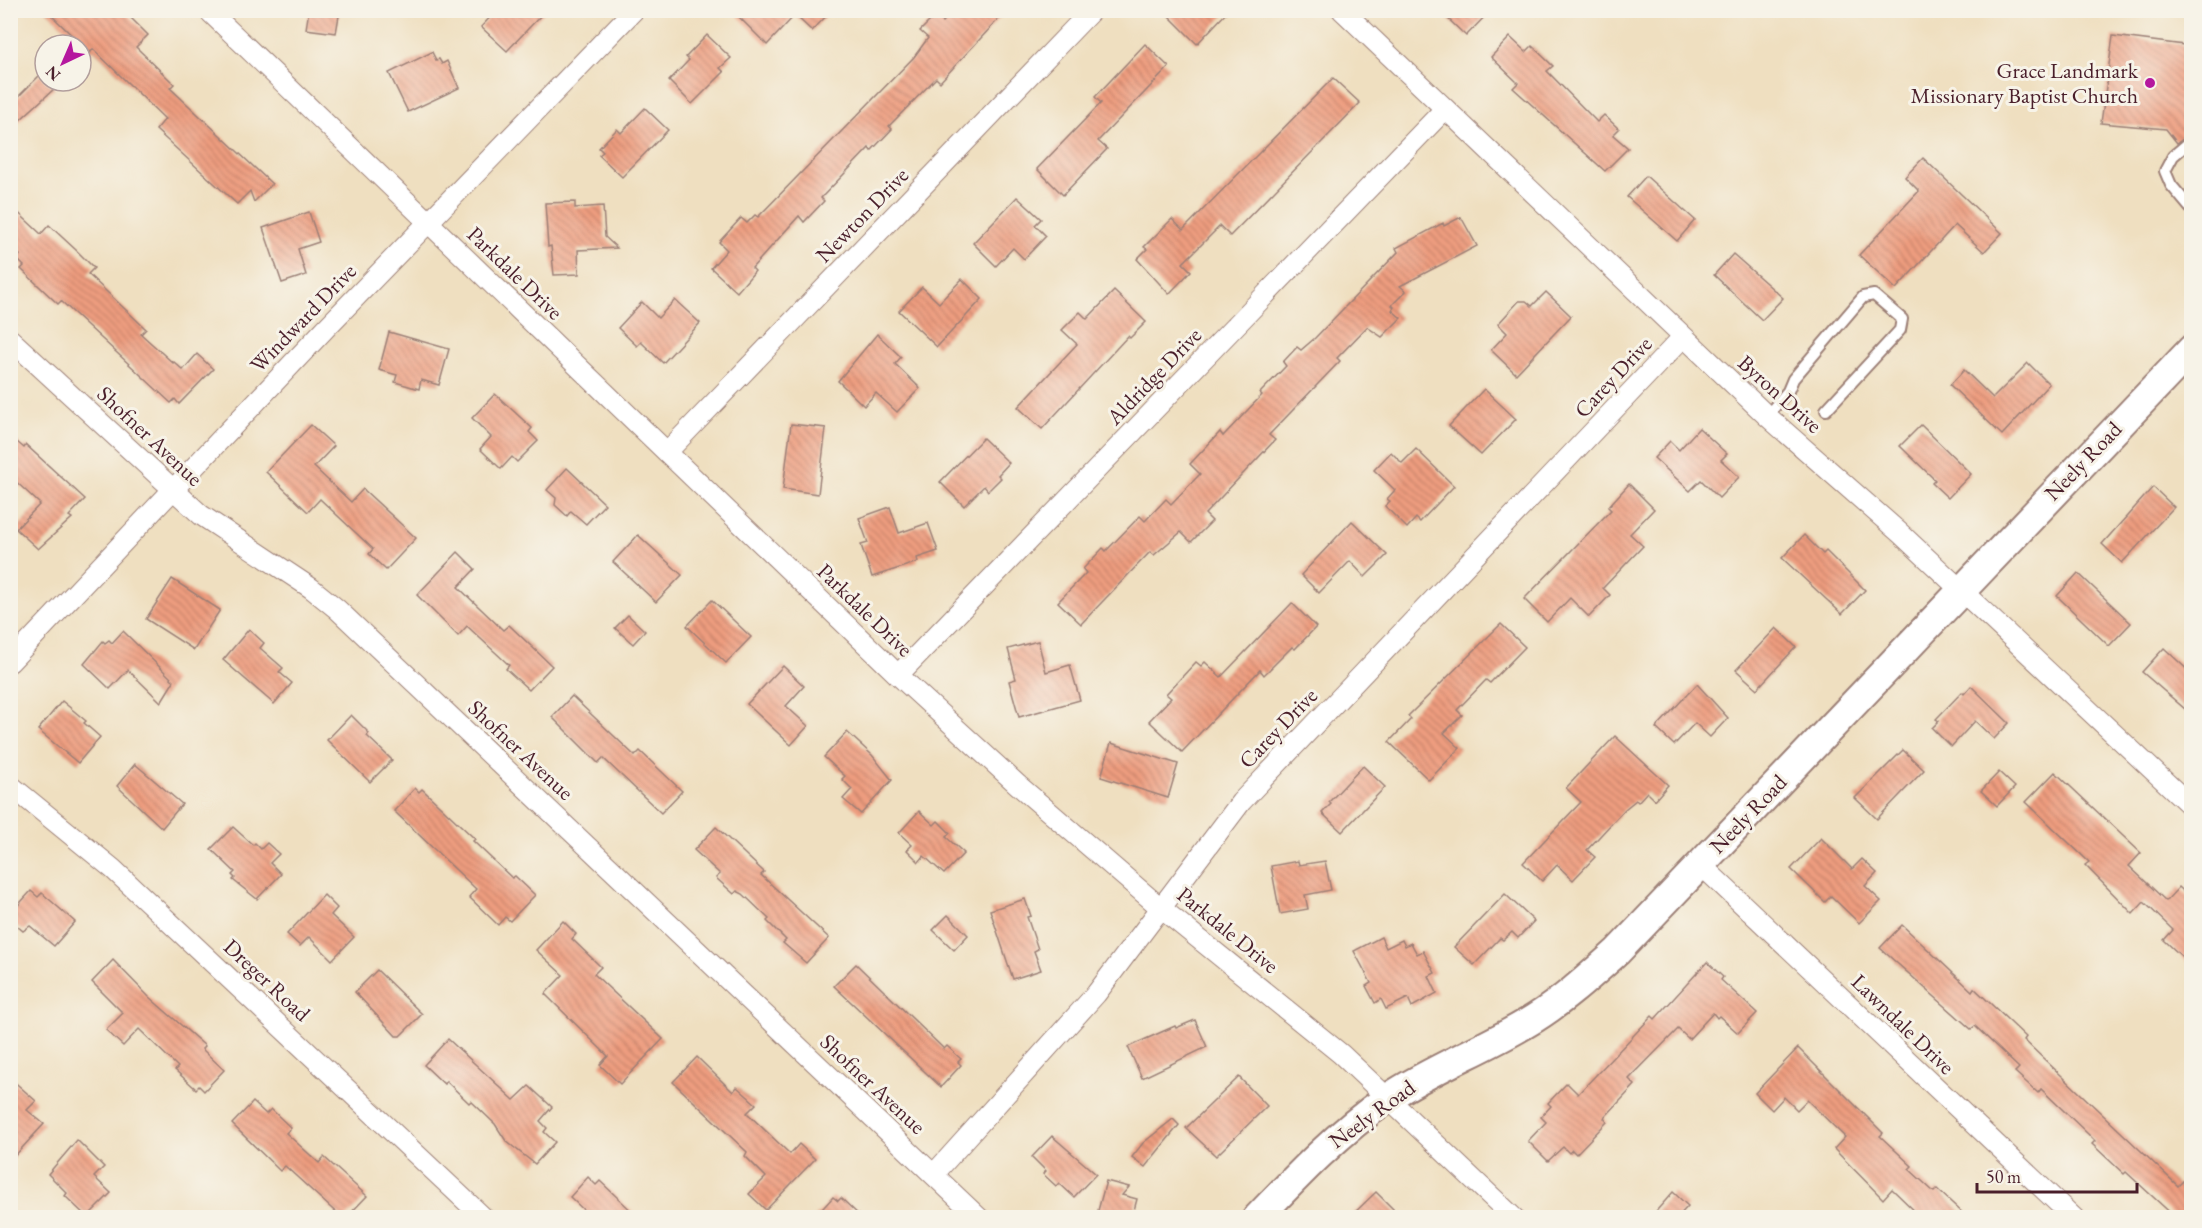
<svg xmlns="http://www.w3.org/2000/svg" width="2202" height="1228" font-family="'EB Garamond',serif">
<defs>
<pattern id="building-back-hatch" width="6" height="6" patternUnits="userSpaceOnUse" patternTransform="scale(1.5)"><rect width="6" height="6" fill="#ee9d7f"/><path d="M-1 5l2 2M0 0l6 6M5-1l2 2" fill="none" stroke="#c37f68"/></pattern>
</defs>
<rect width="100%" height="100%" fill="#f7f3e8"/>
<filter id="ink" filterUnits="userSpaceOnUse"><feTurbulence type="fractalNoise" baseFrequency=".0167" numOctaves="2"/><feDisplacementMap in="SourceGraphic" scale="12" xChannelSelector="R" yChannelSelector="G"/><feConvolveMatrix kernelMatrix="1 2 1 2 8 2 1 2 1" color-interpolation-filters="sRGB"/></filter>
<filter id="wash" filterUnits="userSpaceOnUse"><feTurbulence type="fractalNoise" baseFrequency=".008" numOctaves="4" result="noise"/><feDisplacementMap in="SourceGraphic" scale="24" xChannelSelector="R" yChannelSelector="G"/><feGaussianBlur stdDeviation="1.35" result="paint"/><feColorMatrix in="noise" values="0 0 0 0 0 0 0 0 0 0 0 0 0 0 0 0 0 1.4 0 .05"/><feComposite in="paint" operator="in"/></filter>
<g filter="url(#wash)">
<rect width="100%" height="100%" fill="#efdfc0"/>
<g id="blocks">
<g fill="url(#building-back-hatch)">
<path d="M46,10H123L148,35L136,47L174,84L170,88L272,184L254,202L250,191L237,204L156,130L165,119L93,49L90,53Z"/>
<path d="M309,10H340L336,33L306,29Z"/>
<path d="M497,10H546L507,51L481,27Z"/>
<path d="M732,10H832L812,31L795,15L767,45Z"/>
<path d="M954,10H1007L940,82L936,78L889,126L892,129L871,151L869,148L821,198L824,201L804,222L799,216L752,268L755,271L737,292L711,268L727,250L719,242L741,218L747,223L755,215L758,217L914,57L928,38L920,31L936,15L943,22Z"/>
<path d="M1163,10H1229L1197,44Z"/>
<path d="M1439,10H1491L1466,36Z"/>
<path d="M707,35L731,58L720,68L724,72L692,104L669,81L689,60L686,57Z"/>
<path d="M2113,36L2192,46V133L2177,143L2166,129L2101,123Z"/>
<path d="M1510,37L1526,52L1532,46L1553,66L1547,71L1597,122L1604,115L1619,129L1613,135L1628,148L1605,171L1513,88L1518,83L1491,57Z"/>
<path d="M1145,44L1169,67L1098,141L1107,149L1063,195L1037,169L1101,103L1095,97Z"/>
<path d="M432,52L436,60L439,59L442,64L447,61L459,88L408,112L389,73Z"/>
<path d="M41,74L45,81L55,88L10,129V105Z"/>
<path d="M1333,78L1360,103L1230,236L1220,226L1183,263L1191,271L1169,294L1137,259L1147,249L1144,247L1172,219L1183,230Z"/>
<path d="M645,108L668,130L622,177L599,155L603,152L599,148L617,129L621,133Z"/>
<path d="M1923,158L2002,233L1984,252L1955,225L1896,289L1859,255L1919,191L1905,177Z"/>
<path d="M1646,176L1695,220L1677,241L1627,197Z"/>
<path d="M1017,197L1041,219L1035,225L1046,236L1024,259L1013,248L996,266L973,243Z"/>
<path d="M575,202V208L603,206L605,237L617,248L578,250L579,274L554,275L551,246L548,247L545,203Z"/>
<path d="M10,205L41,234L49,225L76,250L94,268L88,274L146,329L141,334L173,363L174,362L183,370L197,354L213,369L179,404L175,399L171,403L61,301L58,304L21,269L24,266L17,259L20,255L10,246Z"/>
<path d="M309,212L319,242L298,249L306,275L282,283L263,228Z"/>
<path d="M1461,217L1477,246L1400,286L1406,291L1392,305L1394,307L1392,310L1401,318L1382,337L1367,327L1337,358L1340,361L1269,435L1275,440L1205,514L1212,521L1191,542L1181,532L1154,555L1150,552L1081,624L1058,602L1086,573L1083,569L1103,548L1106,551L1140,516L1145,521L1166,499L1171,504L1200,474L1190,464L1220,432L1223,436L1262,395L1260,393L1286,366L1283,362L1297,347L1301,350L1315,338L1398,252L1396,248L1443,223L1444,226Z"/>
<path d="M1733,254L1783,298L1762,320L1714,275Z"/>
<path d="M962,279L982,299L937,347L899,311L922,287L939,303Z"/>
<path d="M1114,291L1146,322L1130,338L1128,336L1042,429L1018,407L1077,344L1062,330L1080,312L1087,319Z"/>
<path d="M1546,292L1571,316L1516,374L1491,350L1507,333L1498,324L1519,301H1526L1532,306Z"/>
<path d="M675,300L700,323L663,363L641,342L637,346L618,328L642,302L658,318Z"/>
<path d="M389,332L449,349L439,385L421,380L419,389L395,382L397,375L379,370Z"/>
<path d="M877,334L901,357L895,364L920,388L897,412L876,393L864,406L838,381Z"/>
<path d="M2028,363L2049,384L2002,435L1950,385L1964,370L1993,398Z"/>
<path d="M1484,389L1516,419L1481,455L1449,426Z"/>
<path d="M495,394L532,428L529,432L538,441L517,462L512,457L501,469L480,449L491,437L472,418Z"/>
<path d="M791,424L826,428L818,494L783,489Z"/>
<path d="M311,425L334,446L314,467L351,502L363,489L416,538L386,570L369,554L373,549L320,499L308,512L266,472Z"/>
<path d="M1921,425L1971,474L1948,498L1932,483L1935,480L1900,446Z"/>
<path d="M1699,428L1727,454L1721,460L1739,477L1719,498L1701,480L1690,491L1654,458L1670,441L1679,450Z"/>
<path d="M10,436L24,448L26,445L85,499L69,516L72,518L38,549L16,529L40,504L10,476Z"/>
<path d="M983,438L1009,463L998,475L1001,478L988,491L984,486L964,506L940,482Z"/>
<path d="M1416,449L1454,486L1420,522L1416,518L1407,528L1385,506L1390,501L1387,499L1395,490L1374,470L1391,452L1402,463Z"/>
<path d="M567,468L605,504L586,524L571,511L567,516L555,505L556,498L547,490Z"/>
<path d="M1629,484L1654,509L1630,534L1643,546L1603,588L1610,595L1589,617L1570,598L1547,622L1524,599L1611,510L1608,507Z"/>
<path d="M2153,487L2174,507L2122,563L2102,544Z"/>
<path d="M890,507L899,533L928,523L938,551L917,558L918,562L872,577L861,545L868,543L859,518Z"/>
<path d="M1352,521L1387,555L1365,577L1350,561L1319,593L1301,575Z"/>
<path d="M638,535L682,575L656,602L613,562Z"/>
<path d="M1804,535L1823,554L1826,551L1865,590L1842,614L1782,558Z"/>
<path d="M458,552L475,569L458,587L503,630L509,625L552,666L529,690L506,669L509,665L467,626L458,636L417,595Z"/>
<path d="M2078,573L2131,623L2109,646L2057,596Z"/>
<path d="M172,579L220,610L194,650L146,619Z"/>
<path d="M712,600L751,637L726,663L687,626Z"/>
<path d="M1292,603L1316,627L1295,649L1292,647L1264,675L1260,670L1182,752L1149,721L1171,698L1166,694L1196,662L1201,666L1205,662L1221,677Z"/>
<path d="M628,615L645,631L633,644L615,628Z"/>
<path d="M1501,624L1525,647L1490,683L1486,680L1457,710L1462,715L1444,733L1460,748L1429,780L1389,742L1411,719L1408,716Z"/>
<path d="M1776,628L1796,647L1757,689L1736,670Z"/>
<path d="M249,629L264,643L260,648L283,668L279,672L292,683L274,704L223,660Z"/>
<path d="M123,631L174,681L161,702L128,670L110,689L84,664L103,641L105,643L109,640L112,643Z"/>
<path d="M1038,641L1046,672L1070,665L1080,700L1019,717L1009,681L1016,679L1008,649Z"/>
<path d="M2164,648L2192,674V715L2142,672Z"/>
<path d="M783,666L804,686L786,706L808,726L791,745L747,704Z"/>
<path d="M1697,684L1728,718L1710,737L1695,723L1674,745L1656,728Z"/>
<path d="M1971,686L2009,723L1994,739L1975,721L1951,747L1932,728L1939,721L1936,719L1962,692L1964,694Z"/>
<path d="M572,696L635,756L640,751L682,791L661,813L603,758L598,763L552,717Z"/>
<path d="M62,701L86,721L84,723L100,737L78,763L38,730Z"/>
<path d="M351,715L369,733L367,736L392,760L370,782L327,740Z"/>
<path d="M847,732L872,755L892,780L861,814L843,799L852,789L842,779L845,776L824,757Z"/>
<path d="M1615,736L1668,785L1655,800L1647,792L1638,802L1636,800L1625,809L1587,850L1595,857L1573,880L1557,865L1542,881L1523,863L1581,802L1566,788Z"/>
<path d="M1111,743L1178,764L1168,798L1101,777Z"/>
<path d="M1903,750L1924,770L1877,819L1855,798Z"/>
<path d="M135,764L182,804L162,828L117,786Z"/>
<path d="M1363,766L1385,787L1342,832L1322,813L1331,804L1329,802Z"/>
<path d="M1999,772L2015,787L1997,806L1981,791Z"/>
<path d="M2055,772L2141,853L2129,866L2166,901L2179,887L2192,899V966L2164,940L2173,930L2144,902L2133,914L2085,865L2089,862L2026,802Z"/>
<path d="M415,788L419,792L422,789L475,839L473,841L512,878L515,876L535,895L510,921L505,917L498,925L469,897L476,889L394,811Z"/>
<path d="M919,811L934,825L938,821L950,833L946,837L964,853L944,874L924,856L919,862L907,850L912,845L899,833Z"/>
<path d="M233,827L253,845L255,843L261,849L267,843L279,854L270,863L281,874L257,899L233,880L235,878L232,875L235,872L211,849Z"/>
<path d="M716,827L764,872L761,875L829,938L806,963L783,943L786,940L767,921L769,919L743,894L737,891L734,894L716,878L720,874L694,850Z"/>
<path d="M1821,838L1852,869L1862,859L1877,873L1865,886L1881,901L1859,923L1831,896L1825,902L1791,869Z"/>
<path d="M1298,861L1299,865L1325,861L1331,890L1305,895L1308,909L1280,914L1271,866Z"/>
<path d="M31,891L38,897L42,893L75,922L54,946L30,926L23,931L10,920V914Z"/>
<path d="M1505,894L1534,921L1518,938L1512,932L1503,940L1500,938L1474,965L1454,947Z"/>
<path d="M324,895L337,908L331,915L354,937L332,960L309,937L300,946L287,934Z"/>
<path d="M1025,899L1031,916L1027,917L1038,949L1034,951L1041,970L1013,979L990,910Z"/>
<path d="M948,915L968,935L954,950L933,930Z"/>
<path d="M563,921L576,934L572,939L601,967L594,974L663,1039L620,1084L600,1065L608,1056L545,994L563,975L536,950Z"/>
<path d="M1902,925L1972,991L1974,988L2026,1037L2024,1040L2178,1186L2192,1172V1218H2176L2126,1172L2124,1174L2092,1144L2095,1141L2088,1134L2041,1089L2038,1093L2015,1072L2019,1068L1975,1026L1971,1029L1880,948Z"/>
<path d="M1381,937L1386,948L1402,940L1405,946L1411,943L1417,954L1423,951L1435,973L1429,976L1437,993L1412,1007L1408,998L1386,1009L1381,999L1375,1003L1366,986L1371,983L1354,951Z"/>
<path d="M113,960L149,997L205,1046L202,1049L224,1070L204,1091L199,1086L196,1089L175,1070L178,1067L139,1029L123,1046L106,1030L123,1013L92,982Z"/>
<path d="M1707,962L1723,977L1721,980L1757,1013L1738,1033L1719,1016L1717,1018L1713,1013L1689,1039L1678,1029L1629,1079L1635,1085L1604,1118L1607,1122L1576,1154L1572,1150L1569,1153L1563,1147L1548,1161L1528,1141L1546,1122L1541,1117L1551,1106L1548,1103L1567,1083L1578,1094L1652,1016L1655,1019Z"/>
<path d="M856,964L944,1049L947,1046L961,1059L958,1062L961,1065L941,1087L834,986Z"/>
<path d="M377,970L422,1014L400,1036H396L355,992Z"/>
<path d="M1195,1020L1207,1047L1142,1078L1128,1047L1175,1026L1176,1028Z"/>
<path d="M448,1039L514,1100L529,1086L552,1107L540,1121L547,1128L544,1132L555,1142L535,1164L506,1141L495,1124L471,1101L469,1103L446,1081L444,1084L424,1065Z"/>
<path d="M1798,1048L1883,1133L1880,1136L1912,1166L1909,1169L1934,1192L1937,1189L1968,1218H1922L1892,1189L1883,1199L1834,1149L1845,1137L1807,1100L1797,1110L1784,1097L1772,1110L1755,1093Z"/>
<path d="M697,1057L733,1092L737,1087L756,1104L747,1113L790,1154L799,1144L815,1159L766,1210L749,1194L766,1177L745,1156L747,1152L673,1082Z"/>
<path d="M1239,1077L1267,1106L1216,1156L1186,1128Z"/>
<path d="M10,1078L36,1101L27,1110L44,1124L10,1161Z"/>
<path d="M253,1102L266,1114L271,1109L291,1128L286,1133L319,1163L324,1157L367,1196L346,1218H342L285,1166L280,1171L232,1124Z"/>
<path d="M1173,1119L1179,1125L1145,1167L1132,1157L1143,1143Z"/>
<path d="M1052,1136L1096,1174L1074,1197L1059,1183L1056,1186L1043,1174L1046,1171L1032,1157Z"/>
<path d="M77,1140L104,1167L94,1177L111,1193L87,1217L65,1196L67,1193L48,1174Z"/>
<path d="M588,1177L596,1185L600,1181L639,1218H592L570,1197Z"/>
<path d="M1106,1181L1129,1187L1122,1195L1137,1199L1132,1218H1096Z"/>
<path d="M1376,1192L1402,1218H1349Z"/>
<path d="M1673,1192L1688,1206L1677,1218H1650Z"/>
<path d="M833,1197L838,1201L841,1198L862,1218H814Z"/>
</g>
</g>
</g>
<g filter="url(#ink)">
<use href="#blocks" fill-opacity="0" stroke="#9c7f76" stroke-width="1.5"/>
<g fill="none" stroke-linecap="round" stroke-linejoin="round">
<defs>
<g id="lane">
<path d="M2192,140L2173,156L2165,171L2171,185L2192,210"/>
<path d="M1767,416L1788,391L1793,379L1863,297L1874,295L1902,319L1900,330L1826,410"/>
</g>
<g id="street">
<path d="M208,10L898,675L1018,785L1162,909L1341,1054L1514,1218"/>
<path d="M1342,10L1767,416L1900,533L2192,807"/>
<path d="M10,339L201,515L311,588L337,609L979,1218"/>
<path d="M667,452L1092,10"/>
<path d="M10,662L325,329L634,10"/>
<path d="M898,675L1444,110"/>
<path d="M10,785L113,869L484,1218"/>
<path d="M1700,864L2074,1218"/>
<path d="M934,1174L1096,994L1241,802L1683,337"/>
</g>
<path id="secondary" d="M1257,1218C1298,1175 1339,1132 1388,1098C1434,1067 1488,1048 1535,1018C1565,999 1591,975 1617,952L2192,349"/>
</defs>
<use href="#lane" stroke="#9c7f76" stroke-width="14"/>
<use href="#street" stroke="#9c7f76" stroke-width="22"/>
<use href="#secondary" stroke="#9c7f76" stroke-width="32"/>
<use href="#lane" stroke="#fff" stroke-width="10"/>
<use href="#street" stroke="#fff" stroke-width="20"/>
<use href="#secondary" stroke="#fff" stroke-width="28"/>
</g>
</g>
<circle fill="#b5179e" stroke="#f7f3e8" stroke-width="2" cx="2150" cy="83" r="6"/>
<g text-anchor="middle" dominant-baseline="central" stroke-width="6" stroke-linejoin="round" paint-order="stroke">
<g font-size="22" fill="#4a1f2b" stroke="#f7f3e8" text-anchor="end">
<text x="2138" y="70">Grace Landmark<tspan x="2138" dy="25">Missionary Baptist Church</tspan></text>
</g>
<g font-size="22" fill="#4a1f2b" stroke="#f7f3e8">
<text transform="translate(862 215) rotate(-46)">Newton Drive</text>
<text transform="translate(515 273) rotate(44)">Parkdale Drive</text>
<text transform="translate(303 318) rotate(-46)">Windward Drive</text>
<text transform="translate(1154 376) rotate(-46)">Aldridge Drive</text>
<text transform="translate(1613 377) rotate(-47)">Carey Drive</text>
<text transform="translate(1780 394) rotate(42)">Byron Drive</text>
<text transform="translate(150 436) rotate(43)">Shofner Avenue</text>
<text transform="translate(2083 461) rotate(-46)">Neely Road</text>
<text transform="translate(865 610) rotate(44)">Parkdale Drive</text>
<text transform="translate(1278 728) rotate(-46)">Carey Drive</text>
<text transform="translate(521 750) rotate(43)">Shofner Avenue</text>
<text transform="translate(1748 814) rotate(-46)">Neely Road</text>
<text transform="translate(1228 930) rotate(39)">Parkdale Drive</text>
<text transform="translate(267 980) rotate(43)">Dreger Road</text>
<text transform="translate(1903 1024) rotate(44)">Lawndale Drive</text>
<text transform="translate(873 1084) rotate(43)">Shofner Avenue</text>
<text transform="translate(1372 1114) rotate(-36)">Neely Road</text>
</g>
</g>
<rect width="2202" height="1228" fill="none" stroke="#f7f3e8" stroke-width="36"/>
<g transform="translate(63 63) rotate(224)"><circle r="28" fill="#f7f3e8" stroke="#b29e9c" stroke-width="1.5"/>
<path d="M0-4.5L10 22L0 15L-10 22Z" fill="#b5179e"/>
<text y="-9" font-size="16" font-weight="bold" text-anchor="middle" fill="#4a1f2b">N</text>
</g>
<path d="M1977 1183v9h160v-9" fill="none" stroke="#4a1f2b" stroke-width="3"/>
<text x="1986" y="1183" font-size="18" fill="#4a1f2b" stroke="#f7f3e8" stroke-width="4.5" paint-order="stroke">50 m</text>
</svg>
